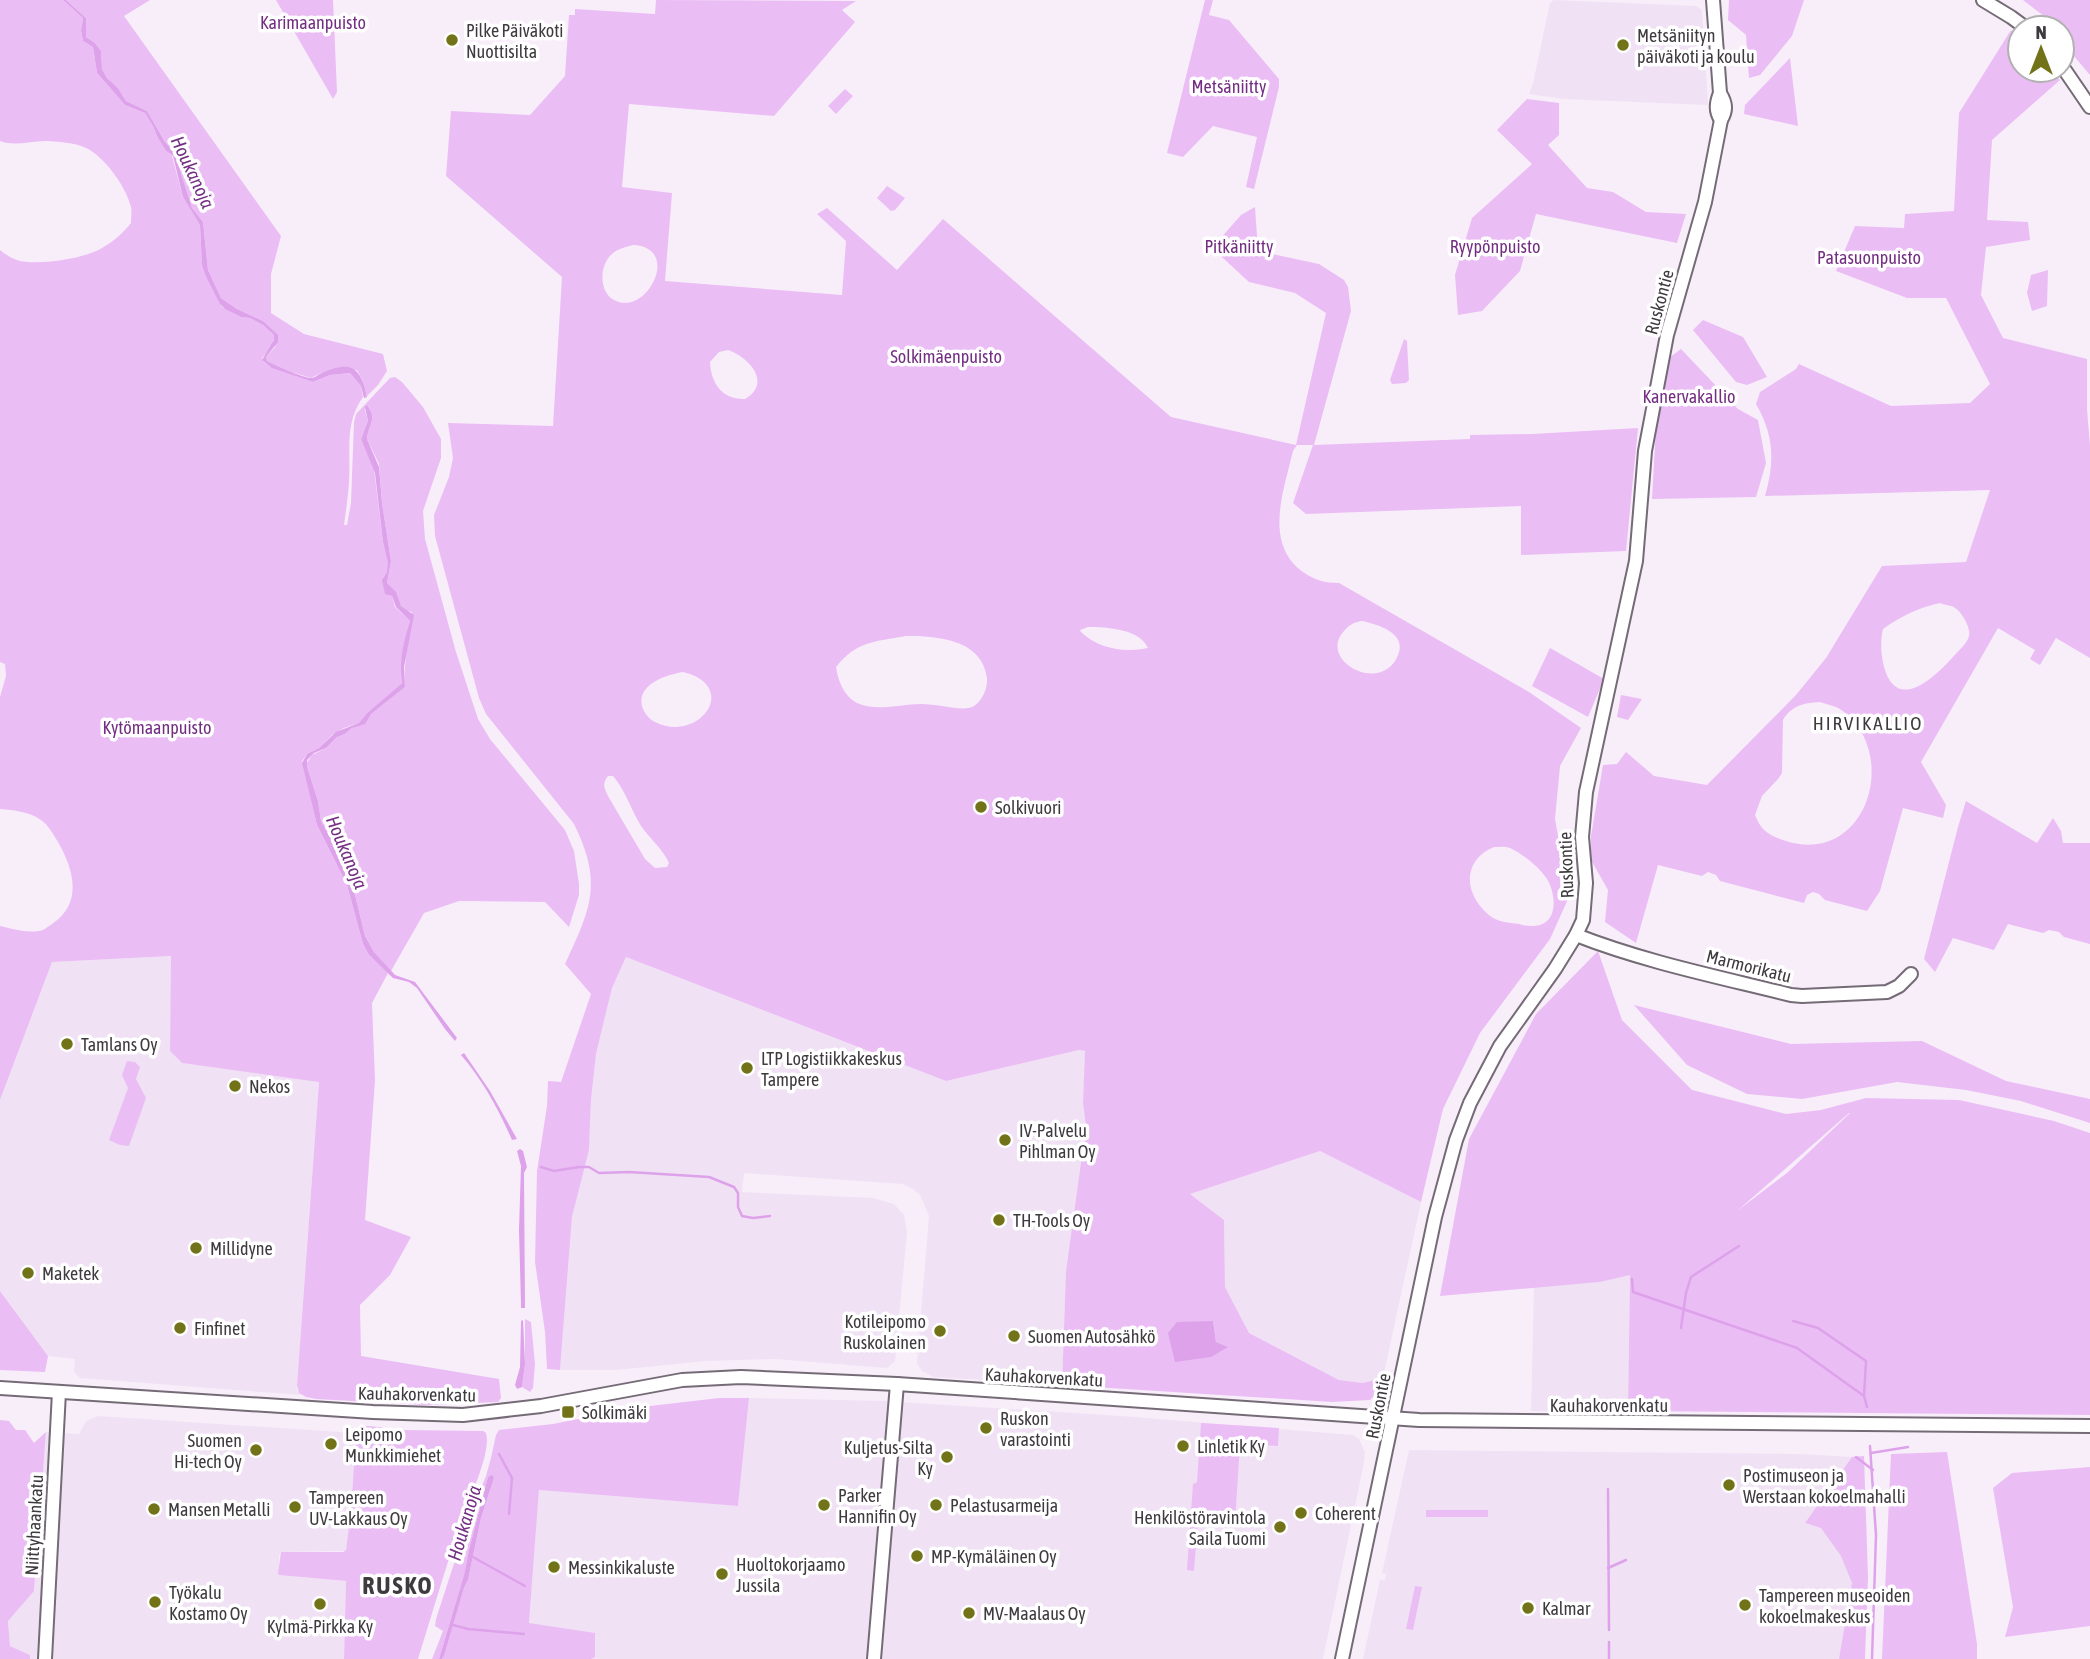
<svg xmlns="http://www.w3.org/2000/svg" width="2090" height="1659" font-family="'Asap Condensed',sans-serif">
<rect width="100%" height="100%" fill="#f8eefa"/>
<g fill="#f0e2f4">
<path d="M1554,0L1696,6L1702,10L1708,105L1563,99L1529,94L1533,83L1550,3Z"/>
<path d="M172,956L170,1051L182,1063L319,1081L297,1385V1390L301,1395L80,1378L74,1372L75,1359L48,1356L0,1291V1100L52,962Z"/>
<path d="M626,957L946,1081L1079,1050L1085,1052L1083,1103L1086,1126L1066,1271L1062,1385L934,1377L922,1371L917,1363L929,1216L920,1195L913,1189L903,1184L744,1173L742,1192L873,1198L894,1204L904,1215L907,1232L895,1361L887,1368L775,1359L707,1361L615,1370H560L572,1217L589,1150L591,1100L596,1054L612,988Z"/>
<path d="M1320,1151L1421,1202L1383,1378L1363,1383L1339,1380L1249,1333L1225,1287L1224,1220L1190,1194Z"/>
<path d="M1630,1274L1628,1411H1531L1534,1287L1600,1282Z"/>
<path d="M749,1398L884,1401L1121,1416L1353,1435L1359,1439L1362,1445L1365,1453L1364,1463L1323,1659H591L595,1657L529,1624L539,1490L738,1506Z"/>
<path d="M98,1416L356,1433L351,1511L346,1551L281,1552L279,1555V1575L346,1581L344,1659H30V1655L10,1646L8,1620L34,1591L46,1432L79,1434L86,1421Z"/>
<path d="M1409,1450L1800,1454L1852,1457L1805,1523L1821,1527L1864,1578L1862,1659H1363L1380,1580H1385L1386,1574L1382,1573Z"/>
</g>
<g fill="#ebbdf5" fill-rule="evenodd">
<path d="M0,0H63L83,18L81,30L83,41L93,47L97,73L125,105L145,113L153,126L158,138L166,151L172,156L183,197L200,225L202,264L206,277L222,307L241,317L250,318L263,325L274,335C275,344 268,352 262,358L264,362L273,368L313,382L330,375L350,373L361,386L363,397C344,424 351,450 349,482C348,496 346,511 344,525H347L351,503L354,422L356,414L390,378L395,377L402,382L423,407L441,439V458L423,511L425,539L456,652L478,719L490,739L565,830L574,851L579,884V895L569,927L545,902L459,901L424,913L391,971L374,952L365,936L355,895L341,856L321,821L318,801L306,764L312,755L326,748L337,737L354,727L405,687C403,661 410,637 412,612C399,610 394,594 387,583L391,561L382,503L379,464L367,439C368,423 378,423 367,405L365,410L368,421L361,439L374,469L383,542L388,561V571L383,578L386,594L392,596L395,607L410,621C403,642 400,662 402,683L367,713L359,723L344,728L332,735L319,748L307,754L302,761L317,825L347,885L363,944L369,955L388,973L372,1003L375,1080L365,1220L411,1237L390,1275L360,1305L361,1356L499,1379L501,1398L498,1402L425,1405L316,1399L306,1397L299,1393L297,1385L319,1082L182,1063L170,1051L171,956L52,962L0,1100V926C13,929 29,934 43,930C46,928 49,926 52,924C83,903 74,870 58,842C53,834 49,826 41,820C30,812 14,810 0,809V697L6,676L5,664L0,662V250C6,255 13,259 20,261C40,265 84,259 102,248C113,242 123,233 131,223C131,218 132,212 131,207C126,187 107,161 90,150C79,143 61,142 48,141C32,140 16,147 0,141Z"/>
<path d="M66,0H150L124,16L281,236L271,274V313L304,334L383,354L387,371L378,385L367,396L362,379L357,370L321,373L311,378L278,368L267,361L266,357L275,347L278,338L263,321L237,309L221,298L208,270L203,222L192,208L175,154L165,142L147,111L126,101L118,88L107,78L102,69L101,51L95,43L86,37V18Z"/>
<path d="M276,0H333L337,92L333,99Z"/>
<path d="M656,0L856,1L842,10L855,22L774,116L629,104L622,187L672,193L665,281L842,295L846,241L817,214L827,208L897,270L943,219L1171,417L1296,445L1326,313L1295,293L1249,282L1212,248L1241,215L1255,207L1258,251L1319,264L1344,280L1348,287L1351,311L1314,445L1470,439V435L1532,434L1638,428L1626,551L1521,555V506L1306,514L1293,503L1313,445H1297L1293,451C1284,490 1263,543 1303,572C1314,580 1325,583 1339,583L1529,692L1581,728L1560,766L1555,819L1569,897L1550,939L1480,1033L1443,1109L1421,1202L1320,1151L1190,1194L1224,1220L1225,1287L1249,1333L1339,1380L1363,1383L1383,1378L1379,1391L1370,1400L1332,1402L1062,1385L1066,1271L1086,1126L1083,1103L1085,1051L1079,1050L946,1081L626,957L612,988L596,1054L591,1100L589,1150L572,1217L560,1370L547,1369L545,1332L535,1262L537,1171L547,1106L548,1081L561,1082L591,994L565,964C591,908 603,883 574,824L486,714L479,698L435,536L434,515L449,477L453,458L448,423L553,426L562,277L446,176L451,111L530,115L565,76L569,15H575V9L655,14ZM633,245C680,247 650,311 619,302C598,297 598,265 613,253C618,249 626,247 633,245ZM728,350C750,358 772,383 745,399C722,400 711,383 710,362L719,352ZM1362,621C1376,624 1405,632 1399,652C1397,659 1393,665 1387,669C1364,685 1321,656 1344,631C1349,625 1354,622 1362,621ZM1088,627C1107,627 1140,629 1148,648C1126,653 1098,649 1081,632L1080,630ZM906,636C937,636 982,639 987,678C988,688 982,701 974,706C965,711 952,707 942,706C935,705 928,704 921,704C901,704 876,712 857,703C844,696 838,681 836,667C857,641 874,642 906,636ZM683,672C741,686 699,744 655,722C649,719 644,713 642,706C637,684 666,675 683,672ZM608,776H613C626,791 631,810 641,826C650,839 663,849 669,863L667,867L655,868L645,859L608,796C604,788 602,784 608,776ZM1494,847C1499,847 1505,846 1510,848C1523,854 1539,867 1547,879C1555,892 1559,919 1540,925C1532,927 1526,926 1519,924C1511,923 1500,922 1493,918C1464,898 1460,861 1494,847ZM1213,1321L1216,1342L1227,1347L1168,1333Z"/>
<path d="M1205,0H1213L1209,15L1229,20L1279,79V87L1254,189L1246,187L1257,137L1213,126L1183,157L1167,153Z"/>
<path d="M1729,0H1804L1792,36L1760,75L1749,78L1746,35L1728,20Z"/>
<path d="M2023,0H2090V75L2062,42V28H2054V24Z"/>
<path d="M2011,30L2020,39V70H2050L2060,80L1992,140L1987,220L2028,222L2030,240L1986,247L1981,295L2003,338L2087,359V409L2090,446V658L2056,638L2040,665L2030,659L2035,650L1998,628L1921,762L1946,805L1943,818L1903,808L1880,891L1867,911L1825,900L1819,894L1813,892L1807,895L1804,903L1720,881L1716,875L1708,872L1702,876L1658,865L1636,943L1605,922L1608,890L1591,860V836L1603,765L1617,764L1626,752L1654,776L1707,785L1796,695L1826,658L1882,566L1966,562L1990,490L1765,496C1775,462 1774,435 1756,404L1760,392L1796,369L1799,364L1891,406L1970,403L1990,384L1946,298H1907L1836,271L1855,226L1904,228L1905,214L1954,211L1959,113ZM1940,603C1944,605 1952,605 1955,608C1962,612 1971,628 1969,636C1967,644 1958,651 1953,657C1934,678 1897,713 1884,667C1881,655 1880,641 1883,629C1901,616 1918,608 1940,603ZM1820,702C1825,704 1831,705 1836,707C1845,711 1853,720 1859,728C1893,781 1855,863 1786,841C1770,836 1761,831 1755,815L1762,796L1778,779L1782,773L1783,720C1792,705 1804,703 1820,702Z"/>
<path d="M1790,58L1798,126L1744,114L1745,105Z"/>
<path d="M845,89L853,96L836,114L828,106Z"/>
<path d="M1527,99L1559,103V135L1548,145L1587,188L1613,192L1646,212L1686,214L1677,243L1536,214L1520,271L1482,311L1458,315L1455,275L1472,218L1532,164L1497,130Z"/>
<path d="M887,186L905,198L895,210L891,211L877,198Z"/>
<path d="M2048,270L2047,306L2032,311L2027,293L2031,275Z"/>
<path d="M1703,320L1743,337L1767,377L1747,385L1736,382L1693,330Z"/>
<path d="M1404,339L1407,341L1409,380L1406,383L1392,384L1390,380Z"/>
<path d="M1681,349L1738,409L1758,420L1766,463L1756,497L1652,499L1656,427L1670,357Z"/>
<path d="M1550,648L1604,679L1588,717L1532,686Z"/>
<path d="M1621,695L1642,699L1628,720L1617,717Z"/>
<path d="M1966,801L2037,843L2053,818L2061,831L2063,843H2090V944L2064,937L2059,932L2049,930L2043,933L2008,924L1994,950L1953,938L1935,972L1924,959L1958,827Z"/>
<path d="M1598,951L1622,1020L1692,1090L1786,1114L1821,1110L1866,1098L1959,1100L2054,1121L2090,1133V1415L1628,1411L1630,1275L1600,1282L1440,1296L1469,1139L1536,1014ZM1850,1113L1787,1173L1737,1211L1849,1113Z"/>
<path d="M1634,1005L1791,1044L1922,1041L2006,1081L2090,1099V1123L2021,1101L1966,1090L1897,1082L1802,1099L1747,1094L1687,1065Z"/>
<path d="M127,1061L135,1062L140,1067L136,1079L146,1098L129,1146L120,1145L109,1140L128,1088L122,1075Z"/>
<path d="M0,1291L48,1356L45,1372L0,1370Z"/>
<path d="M525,1319L531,1322L535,1364L533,1388L530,1392L522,1387L525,1364Z"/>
<path d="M719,1398H749L738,1506L539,1490L529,1623L595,1633V1657L591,1659H442L464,1588L468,1580L481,1518L494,1478L488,1477L469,1550L464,1575L439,1659H432L443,1631L435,1626L436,1619L460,1545L468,1533V1521L486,1476L491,1458L496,1435L499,1430L553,1424L633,1408Z"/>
<path d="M0,1420L9,1421L16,1430H25L34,1443L46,1432L34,1591L8,1621L10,1646L30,1655V1659H0Z"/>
<path d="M1201,1423L1279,1428L1278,1446L1240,1444L1235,1523L1198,1521L1194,1571L1187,1570L1193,1484L1197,1482Z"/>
<path d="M360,1425L404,1430L483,1431L486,1433C492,1453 467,1503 460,1525C445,1569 432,1614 418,1659H344L346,1581L279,1575L278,1573L281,1552H343L346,1550L351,1511L356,1433Z"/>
<path d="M1947,1452L1977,1644V1659H1882L1891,1454Z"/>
<path d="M1864,1456L1868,1577L1865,1659H1839L1852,1583L1841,1556L1821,1528L1805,1523L1852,1457Z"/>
<path d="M2090,1467V1626L2005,1637L2013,1607L1993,1488L2012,1473Z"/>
<rect x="1426" y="1510" width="62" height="7"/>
<path d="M1415,1586L1422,1587L1413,1630L1406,1629Z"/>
</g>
<g fill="#dda2ea">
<path d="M63,0H66L86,18V37L95,43L101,51L102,69L107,78L118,88L126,101L147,111L165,142L175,154L192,208L203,222L208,270L221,298L237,309L263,321L278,335V342L266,357L267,361C273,365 306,379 312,378C314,378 321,373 322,373C351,360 361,367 367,397L364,398L361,386L350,373L330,375L313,382L272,368L262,360L274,340V335L263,325L250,318L241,317L225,309L220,304L206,277L202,265L200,225L183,197L173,156L166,151L158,138L153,126L145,113L125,105L97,73L93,47L83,41L81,30L83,18Z"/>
<path d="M367,405C378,421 368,424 367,439L379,467L382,503L391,561L387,583L396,592L401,606L414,615L404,667L405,687L371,714L365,724L352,728L344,734L337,737L326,748L314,753L307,760V767L318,801L321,821L341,856L355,895L365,936L374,952L395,975L415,982L457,1038L455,1041L445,1029L417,988L409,982L393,978L369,955L363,944L347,885L317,825L302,763L307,754L319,748L336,732L359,723L367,713L402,683C399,662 403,642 410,621L396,607L392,596L385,594L382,580L387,572L388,563L383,542L375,473L361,439L368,421L365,407Z"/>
<path d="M464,1053L490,1091L517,1139L512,1140C499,1110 482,1079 461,1055Z"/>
<path d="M520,1149L523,1151L527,1167L524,1173L525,1308H521V1304L519,1230L521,1166L517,1151Z"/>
<path d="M523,1320L525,1364L522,1387L517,1389L515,1385L520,1367L521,1321Z"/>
<path d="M1213,1321L1216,1342L1228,1347L1211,1357L1175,1362L1168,1333L1177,1322Z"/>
<path d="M492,1475L494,1478L481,1518L468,1580L464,1588L444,1655L442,1659H439L464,1575L469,1550L488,1477Z"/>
</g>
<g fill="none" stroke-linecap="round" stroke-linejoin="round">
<g stroke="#dda2ea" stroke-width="2.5">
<path d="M541,1167L554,1171L579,1167H589L599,1173L629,1172L709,1177L734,1187L738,1193V1207L742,1216L753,1218L770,1216"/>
<path d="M1632,1279L1633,1292L1797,1348L1864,1396"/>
<path d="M1793,1321L1818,1328L1866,1361L1864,1396L1867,1407"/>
<path d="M1681,1328L1686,1293L1691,1277L1739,1246"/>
<path d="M1870,1446L1876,1535L1872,1659"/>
<path d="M1871,1453L1908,1447"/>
<path d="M499,1454L512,1478L509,1514"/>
<path d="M1856,1457L1873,1470"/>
<path d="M1608,1489L1609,1630"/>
<path d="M471,1556L525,1586"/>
<path d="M1608,1568L1626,1560"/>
<path d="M453,1625L468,1629L524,1634"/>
<path d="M1609,1642V1659"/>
</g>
<defs>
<g id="secondary">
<path d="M1713,0L1720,93C1716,103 1715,111 1721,120"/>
<path d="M1983,0L2011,17L2026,28"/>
<path d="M2062,66L2090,107"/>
<path d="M1576,935C1645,962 1719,977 1791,995L1802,996L1887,992L1899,986L1911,974"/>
<path d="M0,1388L373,1412L463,1415L541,1406L682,1380L741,1377L897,1384L1419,1420L2090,1426"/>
<path d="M45,1659L59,1392"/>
<path d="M874,1659L897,1384"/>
<path d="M1342,1659L1435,1217L1456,1140L1470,1103L1500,1046L1555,969L1576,935L1583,920L1586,883L1582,837L1586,792L1636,561L1645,451L1667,335L1705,202L1721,120C1727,110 1726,103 1720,93"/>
</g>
</defs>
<use href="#secondary" stroke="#746b76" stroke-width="16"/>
<use href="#secondary" stroke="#fff" stroke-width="12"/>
</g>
<g fill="#727318" stroke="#fff" stroke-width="2.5">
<circle cx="452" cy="40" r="7"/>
<circle cx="1623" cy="45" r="7"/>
<circle cx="981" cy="807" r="7"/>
<circle cx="67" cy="1044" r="7"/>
<circle cx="747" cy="1068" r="7"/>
<circle cx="235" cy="1086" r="7"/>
<circle cx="1005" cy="1140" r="7"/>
<circle cx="999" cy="1220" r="7"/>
<circle cx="196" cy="1248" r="7"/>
<circle cx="28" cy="1273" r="7"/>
<circle cx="180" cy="1328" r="7"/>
<circle cx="940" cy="1331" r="7"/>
<circle cx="1014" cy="1336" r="7"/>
<rect x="561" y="1405" width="14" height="14" rx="3.5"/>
<circle cx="986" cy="1428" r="7"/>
<circle cx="331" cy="1444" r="7"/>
<circle cx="1183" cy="1446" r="7"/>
<circle cx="256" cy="1450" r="7"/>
<circle cx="947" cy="1457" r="7"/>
<circle cx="1729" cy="1485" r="7"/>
<circle cx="824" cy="1505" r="7"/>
<circle cx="936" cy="1505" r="7"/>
<circle cx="295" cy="1507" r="7"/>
<circle cx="154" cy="1509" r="7"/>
<circle cx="1301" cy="1513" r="7"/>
<circle cx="1280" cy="1527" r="7"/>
<circle cx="917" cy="1556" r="7"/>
<circle cx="554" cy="1567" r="7"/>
<circle cx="722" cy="1574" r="7"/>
<circle cx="155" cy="1602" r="7"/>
<circle cx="320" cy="1604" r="7"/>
<circle cx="1745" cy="1605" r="7"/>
<circle cx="1528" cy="1608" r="7"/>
<circle cx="969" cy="1613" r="7"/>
</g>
<g text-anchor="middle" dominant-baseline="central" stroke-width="7" stroke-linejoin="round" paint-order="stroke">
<g font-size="18" fill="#732e82" stroke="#fff">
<text x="313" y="22">Karimaanpuisto</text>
<text x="1229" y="86">Metsäniitty</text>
<text x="1239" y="246">Pitkäniitty</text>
<text x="1495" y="246">Ryypönpuisto</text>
<text x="1869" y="257">Patasuonpuisto</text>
<text x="946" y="356">Solkimäenpuisto</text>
<text x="1689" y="396">Kanervakallio</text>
<text x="157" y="727">Kytömaanpuisto</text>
</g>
<g font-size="18" fill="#3e3a3e" stroke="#fff" text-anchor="start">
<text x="466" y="30">Pilke Päiväkoti<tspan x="466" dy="21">Nuottisilta</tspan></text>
<text x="1637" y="35">Metsäniityn<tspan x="1637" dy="21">päiväkoti ja koulu</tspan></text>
<text x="995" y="807">Solkivuori</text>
<text x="81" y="1044">Tamlans Oy</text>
<text x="761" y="1058">LTP Logistiikkakeskus<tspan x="761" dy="21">Tampere</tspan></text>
<text x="249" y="1086">Nekos</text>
<text x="1019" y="1130">IV-Palvelu<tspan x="1019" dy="21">Pihlman Oy</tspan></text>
<text x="1013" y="1220">TH-Tools Oy</text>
<text x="210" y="1248">Millidyne</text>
<text x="42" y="1273">Maketek</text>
<text x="926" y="1321" text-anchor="end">Kotileipomo<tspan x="926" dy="21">Ruskolainen</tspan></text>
<text x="194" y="1328">Finfinet</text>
<text x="1028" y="1336">Suomen Autosähkö</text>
<text x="582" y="1412">Solkimäki</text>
<text x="1000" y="1418">Ruskon<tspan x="1000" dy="21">varastointi</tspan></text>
<text x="345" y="1434">Leipomo<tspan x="345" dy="21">Munkkimiehet</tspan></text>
<text x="242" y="1440" text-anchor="end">Suomen<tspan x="242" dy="21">Hi-tech Oy</tspan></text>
<text x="1197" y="1446">Linletik Ky</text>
<text x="933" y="1447" text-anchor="end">Kuljetus-Silta<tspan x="933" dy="21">Ky</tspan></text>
<text x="1743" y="1475">Postimuseon ja<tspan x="1743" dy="21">Werstaan kokoelmahalli</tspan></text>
<text x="838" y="1495">Parker<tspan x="838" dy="21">Hannifin Oy</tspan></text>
<text x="309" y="1497">Tampereen<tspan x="309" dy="21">UV-Lakkaus Oy</tspan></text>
<text x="950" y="1505">Pelastusarmeija</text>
<text x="168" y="1509">Mansen Metalli</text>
<text x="1315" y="1513">Coherent</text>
<text x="1266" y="1517" text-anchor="end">Henkilöstöravintola<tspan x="1266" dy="21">Saila Tuomi</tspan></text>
<text x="931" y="1556">MP-Kymäläinen Oy</text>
<text x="736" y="1564">Huoltokorjaamo<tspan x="736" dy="21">Jussila</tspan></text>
<text x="568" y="1567">Messinkikaluste</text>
<text x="169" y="1592">Työkalu<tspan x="169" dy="21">Kostamo Oy</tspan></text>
<text x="1759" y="1595">Tampereen museoiden<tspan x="1759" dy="21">kokoelmakeskus</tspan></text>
<text x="1542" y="1608">Kalmar</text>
<text x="983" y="1613">MV-Maalaus Oy</text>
<text x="320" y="1626" text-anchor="middle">Kylmä-Pirkka Ky</text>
</g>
<g font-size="18" fill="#3e3a3e" stroke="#fff">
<text transform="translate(1659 302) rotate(-75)">Ruskontie</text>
<text transform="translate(1566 865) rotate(-92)">Ruskontie</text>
<text transform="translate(1749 966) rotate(14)">Marmorikatu</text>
<text transform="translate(1044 1377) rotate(3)">Kauhakorvenkatu</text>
<text transform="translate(417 1394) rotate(1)">Kauhakorvenkatu</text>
<text x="1609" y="1405">Kauhakorvenkatu</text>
<text transform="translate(1378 1406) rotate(-79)">Ruskontie</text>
<text transform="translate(34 1525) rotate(-87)">Niittyhaankatu</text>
</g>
<g font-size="19" font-style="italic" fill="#753084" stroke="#fff">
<text transform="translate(193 172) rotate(65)">Houkanoja</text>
<text transform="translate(347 852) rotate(67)">Houkanoja</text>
<text transform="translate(464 1523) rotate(-74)">Houkanoja</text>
</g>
<g font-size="19" letter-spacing="2" fill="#3e3a3e" stroke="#fff">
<text x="1868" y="723">HIRVIKALLIO</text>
</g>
<g font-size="24" font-weight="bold" letter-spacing="2" fill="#3e3a3e" stroke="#fff">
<text x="398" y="1585">RUSKO</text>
</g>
</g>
<g transform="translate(2041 49)"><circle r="33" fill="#ffffff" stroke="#b2b0b2" stroke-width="2"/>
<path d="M0-5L12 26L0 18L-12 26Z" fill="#727318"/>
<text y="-10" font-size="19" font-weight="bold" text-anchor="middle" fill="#3e3a3e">N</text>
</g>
</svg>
